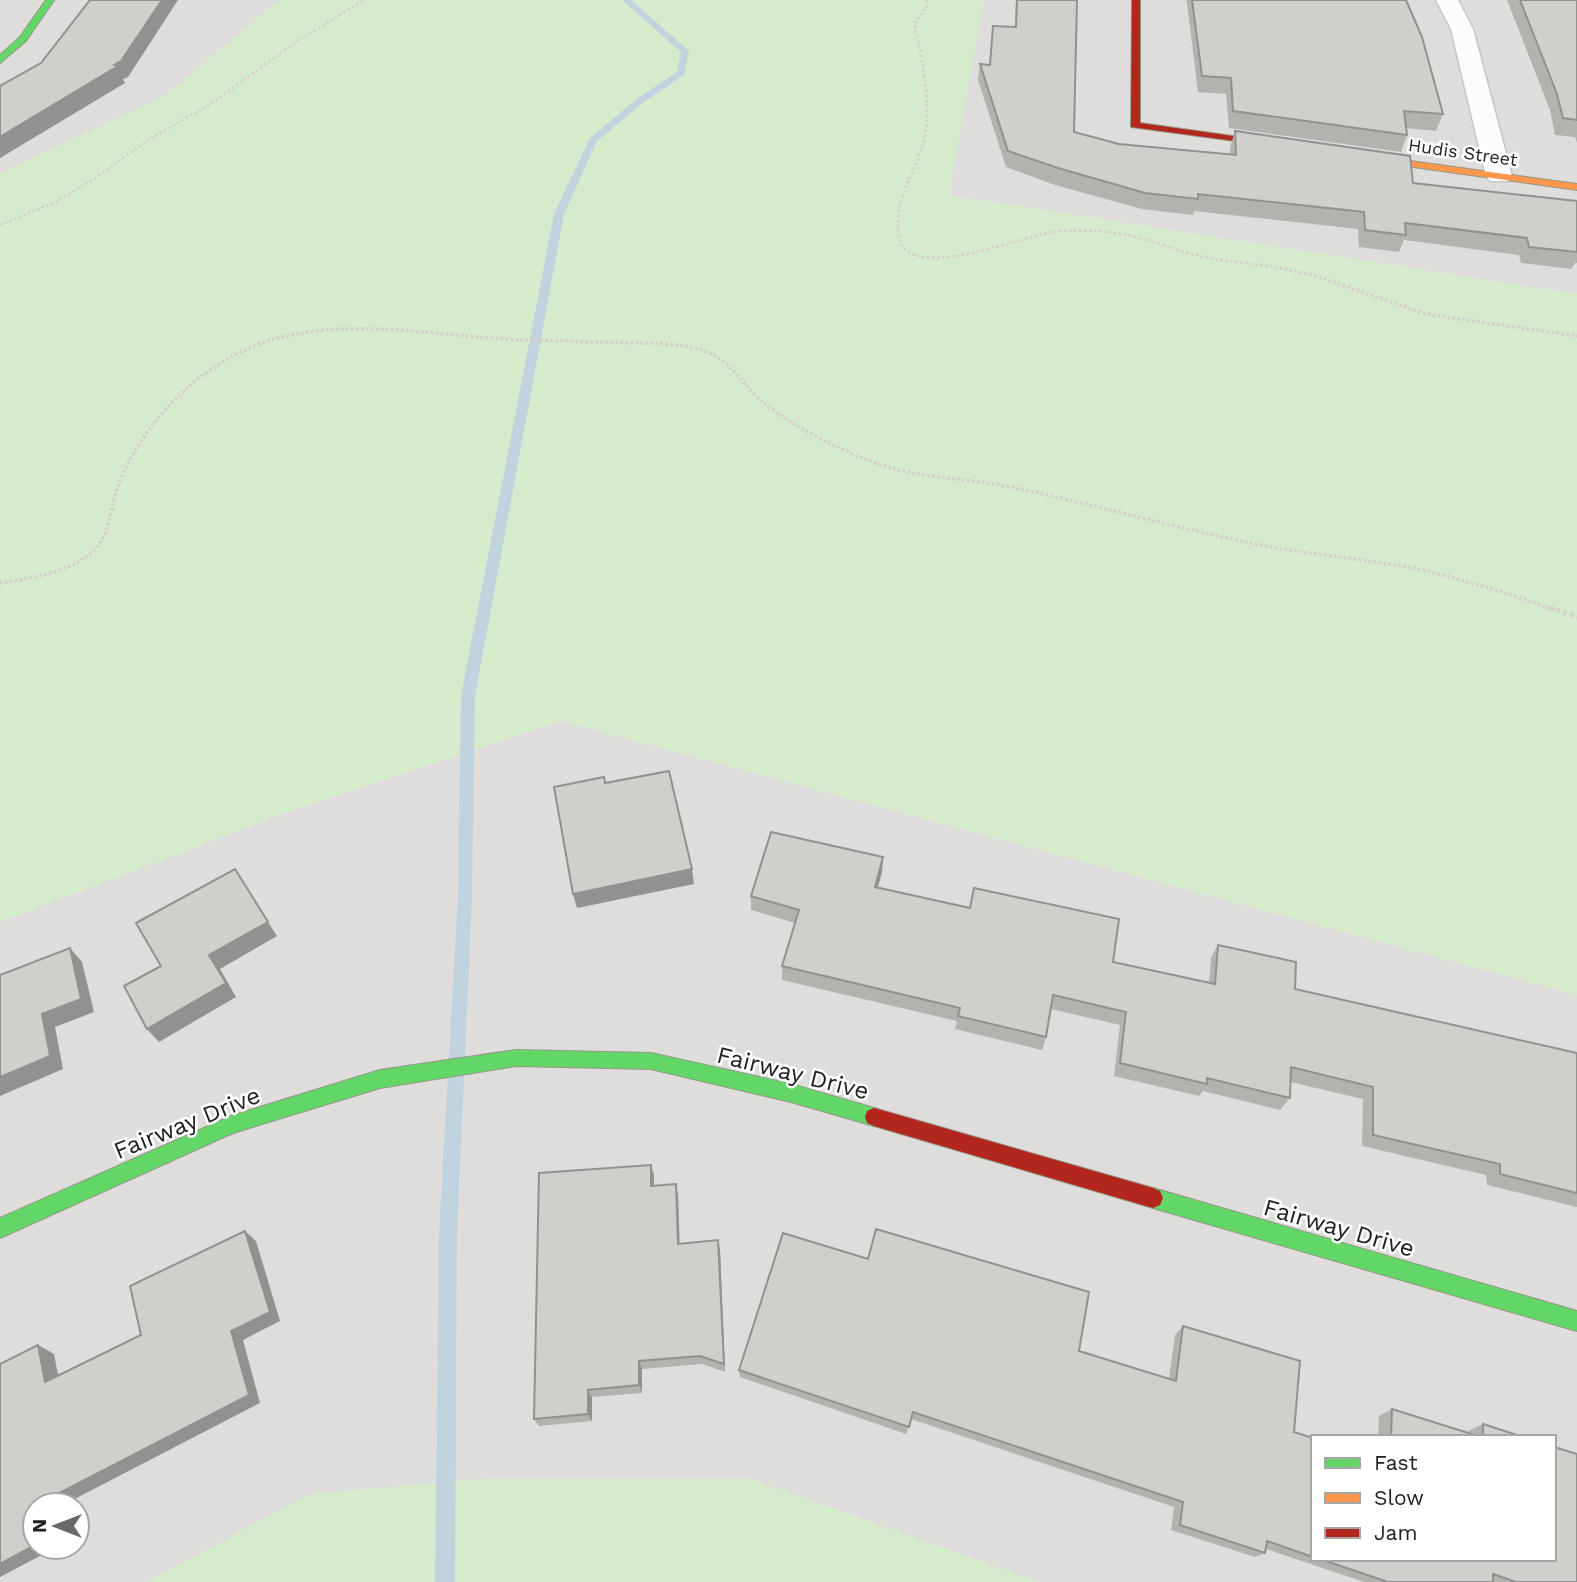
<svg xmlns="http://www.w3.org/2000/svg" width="1577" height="1582" font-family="'Work Sans',sans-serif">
<rect width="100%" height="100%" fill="#efeeeb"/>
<path fill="#dedddc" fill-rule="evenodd" d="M0,0H1577V1582H0ZM1313,1437H1554V1559H1313ZM35,1505H77V1547H35Z"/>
<g fill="#d6eacc">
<path d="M279,0H984L949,195L1577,294V995L561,721L294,810L0,922V173L165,96Z"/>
<path d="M490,1478H749L1039,1582H146L310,1494Z"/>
</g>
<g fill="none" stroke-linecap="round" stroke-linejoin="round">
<path fill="#c1d3df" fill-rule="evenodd" d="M622,0H631L689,51L684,75L644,102L597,141L564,214L475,696L472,896L457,1234L455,1582H435L439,1234L458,896L461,696L554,214L590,138L638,98L677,72L681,52Z"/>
<defs>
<path id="street" d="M1436,0H1458L1473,29L1512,176L1508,181H1490L1486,176L1451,29Z"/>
<g id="fast">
<path d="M46,0H54L26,41L0,63V55L20,37Z"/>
<path d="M516,1050L651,1053L791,1084L874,1108L881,1111L883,1117L881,1123L874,1126L791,1102L651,1069L516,1066L380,1088L233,1133L0,1238V1218L231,1116L380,1070Z"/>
<path d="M1153,1188L1577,1311V1331L1153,1208L1146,1205L1143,1198L1146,1191Z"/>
</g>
<path id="slow" d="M1360,154L1577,184V190L1356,159L1355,157Z"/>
<g id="jam">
<path d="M1132,0H1140V123L1283,143L1287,144V148L1131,127Z"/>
<path d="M874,1108L1153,1188L1160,1191L1163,1198L1160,1205L1153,1208L874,1126L867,1123L865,1117L867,1111Z"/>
</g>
</defs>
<use href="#street" stroke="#c6c6c4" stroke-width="3"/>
<use href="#fast" stroke="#939884" stroke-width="2"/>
<use href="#slow" stroke="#939884" stroke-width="2"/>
<use href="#jam" stroke="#939884" stroke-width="2"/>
<g stroke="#d7cdca" stroke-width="2.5" stroke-dasharray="2.5 2.5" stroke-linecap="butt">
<path d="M926,0L927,7L914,24C922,57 933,111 923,144C914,177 891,203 900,240C910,282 1022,237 1048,233C1078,228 1114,231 1143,239C1164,244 1183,253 1204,257C1232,263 1260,263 1288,270"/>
<path d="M0,225L56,202L92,180L153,137L214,102L297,41L365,0"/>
</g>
<g stroke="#d7cdca" stroke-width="3.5" stroke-dasharray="2.5 2.5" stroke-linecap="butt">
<path d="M1280,268L1316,276L1426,314L1577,336"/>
<path d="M0,583C32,578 73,573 96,548C112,531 110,503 119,483C147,414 209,356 281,337C359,318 445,337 524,340C561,341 599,342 636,343C658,344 684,343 705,351C730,360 744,386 763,402C792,427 857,459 894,469C930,478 969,479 1005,486C1096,504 1185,531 1276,548C1325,556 1374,560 1422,570C1467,580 1512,595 1555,610"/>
</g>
<path stroke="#d7cdca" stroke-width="4.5" stroke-dasharray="3.5 3.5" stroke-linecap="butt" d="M1550,608L1577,617"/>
<use href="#street" fill="#fdfcfc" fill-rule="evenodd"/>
<use href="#fast" fill="#63d668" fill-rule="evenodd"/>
<use href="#slow" fill="#ff974d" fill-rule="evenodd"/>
<use href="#jam" fill="#b3261e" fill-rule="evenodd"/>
</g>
<g fill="#b3b2af">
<path d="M1016,0H1077L1074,132L1119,144L1230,154V148L1235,131L1413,183L1577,201V263H1575L1571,269L1521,263L1519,255L1404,240L1399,252L1359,247L1358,229L1194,211L1193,215L1142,209L1055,185L1006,167L978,80L980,64L989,65L993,26L1015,27Z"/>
<path d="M1186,0H1406L1443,114L1436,131L1406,128L1407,135L1401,152L1229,128L1226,94L1198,92L1187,3Z"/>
<path d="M1507,0H1577V143L1575,137L1555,135L1550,110Z"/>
<path d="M883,857L882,872L878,887L1113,962L1209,983L1211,958L1218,945L1295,989L1577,1053V1207L1487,1185L1486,1175L1362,1146L1363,1099L1290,1082V1098L1280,1110L1203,1091L1199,1096L1114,1076L1120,1025L1051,1009L1046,1037L1042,1050L955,1029L957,1021L782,980V966L795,923L751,910V896Z"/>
<path d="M651,1165L654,1176L653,1186L678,1195L679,1243L720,1250L725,1372L702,1364L642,1369V1393L592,1397V1421L539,1426L534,1419Z"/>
<path d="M1183,1326L1294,1432L1313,1438V1559H1554L1577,1582H1364L1266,1549L1265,1553L1255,1557L1171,1530L1174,1507L911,1419L906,1434L740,1377L739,1370L1079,1351L1169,1379L1175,1335Z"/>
<path d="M1392,1409L1468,1433V1431L1483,1424L1523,1437H1378L1379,1416Z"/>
</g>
<g fill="#92918f">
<path d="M162,0H178L128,77L123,79L125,83L0,158V137L114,65Z"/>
<path d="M883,857L882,872L874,901L875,887Z"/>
<path d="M692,869L694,884L577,908L573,894Z"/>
<path d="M268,922L277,936L220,969L236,997L159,1042L147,1029L209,955Z"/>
<path d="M70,948L82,962L94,1012L55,1027L63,1069L0,1096V1077L42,1014Z"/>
<path d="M651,1165L654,1176L653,1197L651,1186Z"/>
<path d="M676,1184L678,1195L680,1254L678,1244Z"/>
<path d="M245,1231L256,1241L280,1321L243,1340L260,1403L63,1505H43L42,1502L231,1331Z"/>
<path d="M718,1240L720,1250L725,1372L724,1364Z"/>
<path d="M38,1345L54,1354L61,1390L45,1382Z"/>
<path d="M639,1361L642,1369V1393L639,1385Z"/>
<path d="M588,1390L592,1397V1421L588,1414Z"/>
<path d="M35,1545V1547H57L0,1577V1564Z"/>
</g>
<g fill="#d0cfcc" stroke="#92918f" stroke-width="2">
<path d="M90,0H162L121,61L114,65L118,66L0,137V86L41,63Z"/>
<path d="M1017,0H1077L1074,132L1119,144L1236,155L1235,131L1410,156L1413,183L1577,201V252L1529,247L1527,238L1405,223L1406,235L1365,230L1364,212L1198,194V199L1145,193L1058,168L1008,151L980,64L990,65L993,26L1016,27Z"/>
<path d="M1192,0H1406L1422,37L1443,114L1404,111L1407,135L1233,111L1231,78L1202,76Z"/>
<path d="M1520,0H1577V120L1563,118L1557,94Z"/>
<path d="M669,771L692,869L573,894L554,787L604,777L605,783Z"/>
<path d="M771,832L883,857L875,887L970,908L974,888L1119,919L1113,962L1215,984L1218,945L1296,962L1295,989L1577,1053V1193L1500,1174V1164L1373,1135V1087L1291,1067L1290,1098L1207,1078V1084L1120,1063L1126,1012L1053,995L1046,1037L958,1016L960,1008L782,966L799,910L751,896Z"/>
<path d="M235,869L268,922L209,955L226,983L147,1029L124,986L161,966L136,923Z"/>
<path d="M70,948L81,999L42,1014L50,1056L0,1077V975Z"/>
<path d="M651,1165V1186L676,1184L678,1244L718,1240L724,1364L700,1356L639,1361V1385L588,1390V1414L534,1419L539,1173Z"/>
<path d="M876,1229L1089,1292L1079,1351L1176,1381L1183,1326L1300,1361L1294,1432L1313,1438V1557L1267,1541L1265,1553L1180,1525L1183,1502L913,1412L909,1427L739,1370L783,1233L868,1259Z"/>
<path d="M245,1231L270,1312L231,1331L249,1395L42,1502L43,1505H35V1545L0,1564V1364L38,1345L45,1382L141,1335L130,1286Z"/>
<path d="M1392,1409L1481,1437H1391Z"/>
<path d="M1483,1424L1523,1437H1483Z"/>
<path d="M1554,1447L1577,1454V1582H1516L1493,1574V1582H1385V1581L1320,1559H1554Z"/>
</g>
<g text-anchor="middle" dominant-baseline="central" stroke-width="5" stroke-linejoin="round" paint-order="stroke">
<g font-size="18" fill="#212121" stroke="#fff">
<text transform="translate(1463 152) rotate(8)">Hudis Street</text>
</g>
<g font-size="24" fill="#212121" stroke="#fff">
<text transform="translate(793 1073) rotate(14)">Fairway Drive</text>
<text transform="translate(187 1123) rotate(-22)">Fairway Drive</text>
<text transform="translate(1339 1228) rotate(16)">Fairway Drive</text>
</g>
</g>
<rect x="1311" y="1435" width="245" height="126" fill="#ffffff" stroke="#a6a6a6" stroke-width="2"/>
<rect x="1325" y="1458" width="35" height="10" fill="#63d668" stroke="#a6a6a6" stroke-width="2"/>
<text x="1374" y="1470" font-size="21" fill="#212121">Fast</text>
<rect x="1325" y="1493" width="35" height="10" fill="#ff974d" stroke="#a6a6a6" stroke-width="2"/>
<text x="1374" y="1505" font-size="21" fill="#212121">Slow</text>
<rect x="1325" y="1528" width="35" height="10" fill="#b3261e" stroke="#a6a6a6" stroke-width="2"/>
<text x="1374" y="1540" font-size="21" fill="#212121">Jam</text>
<g transform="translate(56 1526) rotate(270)"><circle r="33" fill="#ffffff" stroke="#a6a6a6" stroke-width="2"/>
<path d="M0-5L12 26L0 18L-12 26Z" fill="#696968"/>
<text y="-10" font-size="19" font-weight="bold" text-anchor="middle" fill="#212121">N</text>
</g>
</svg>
